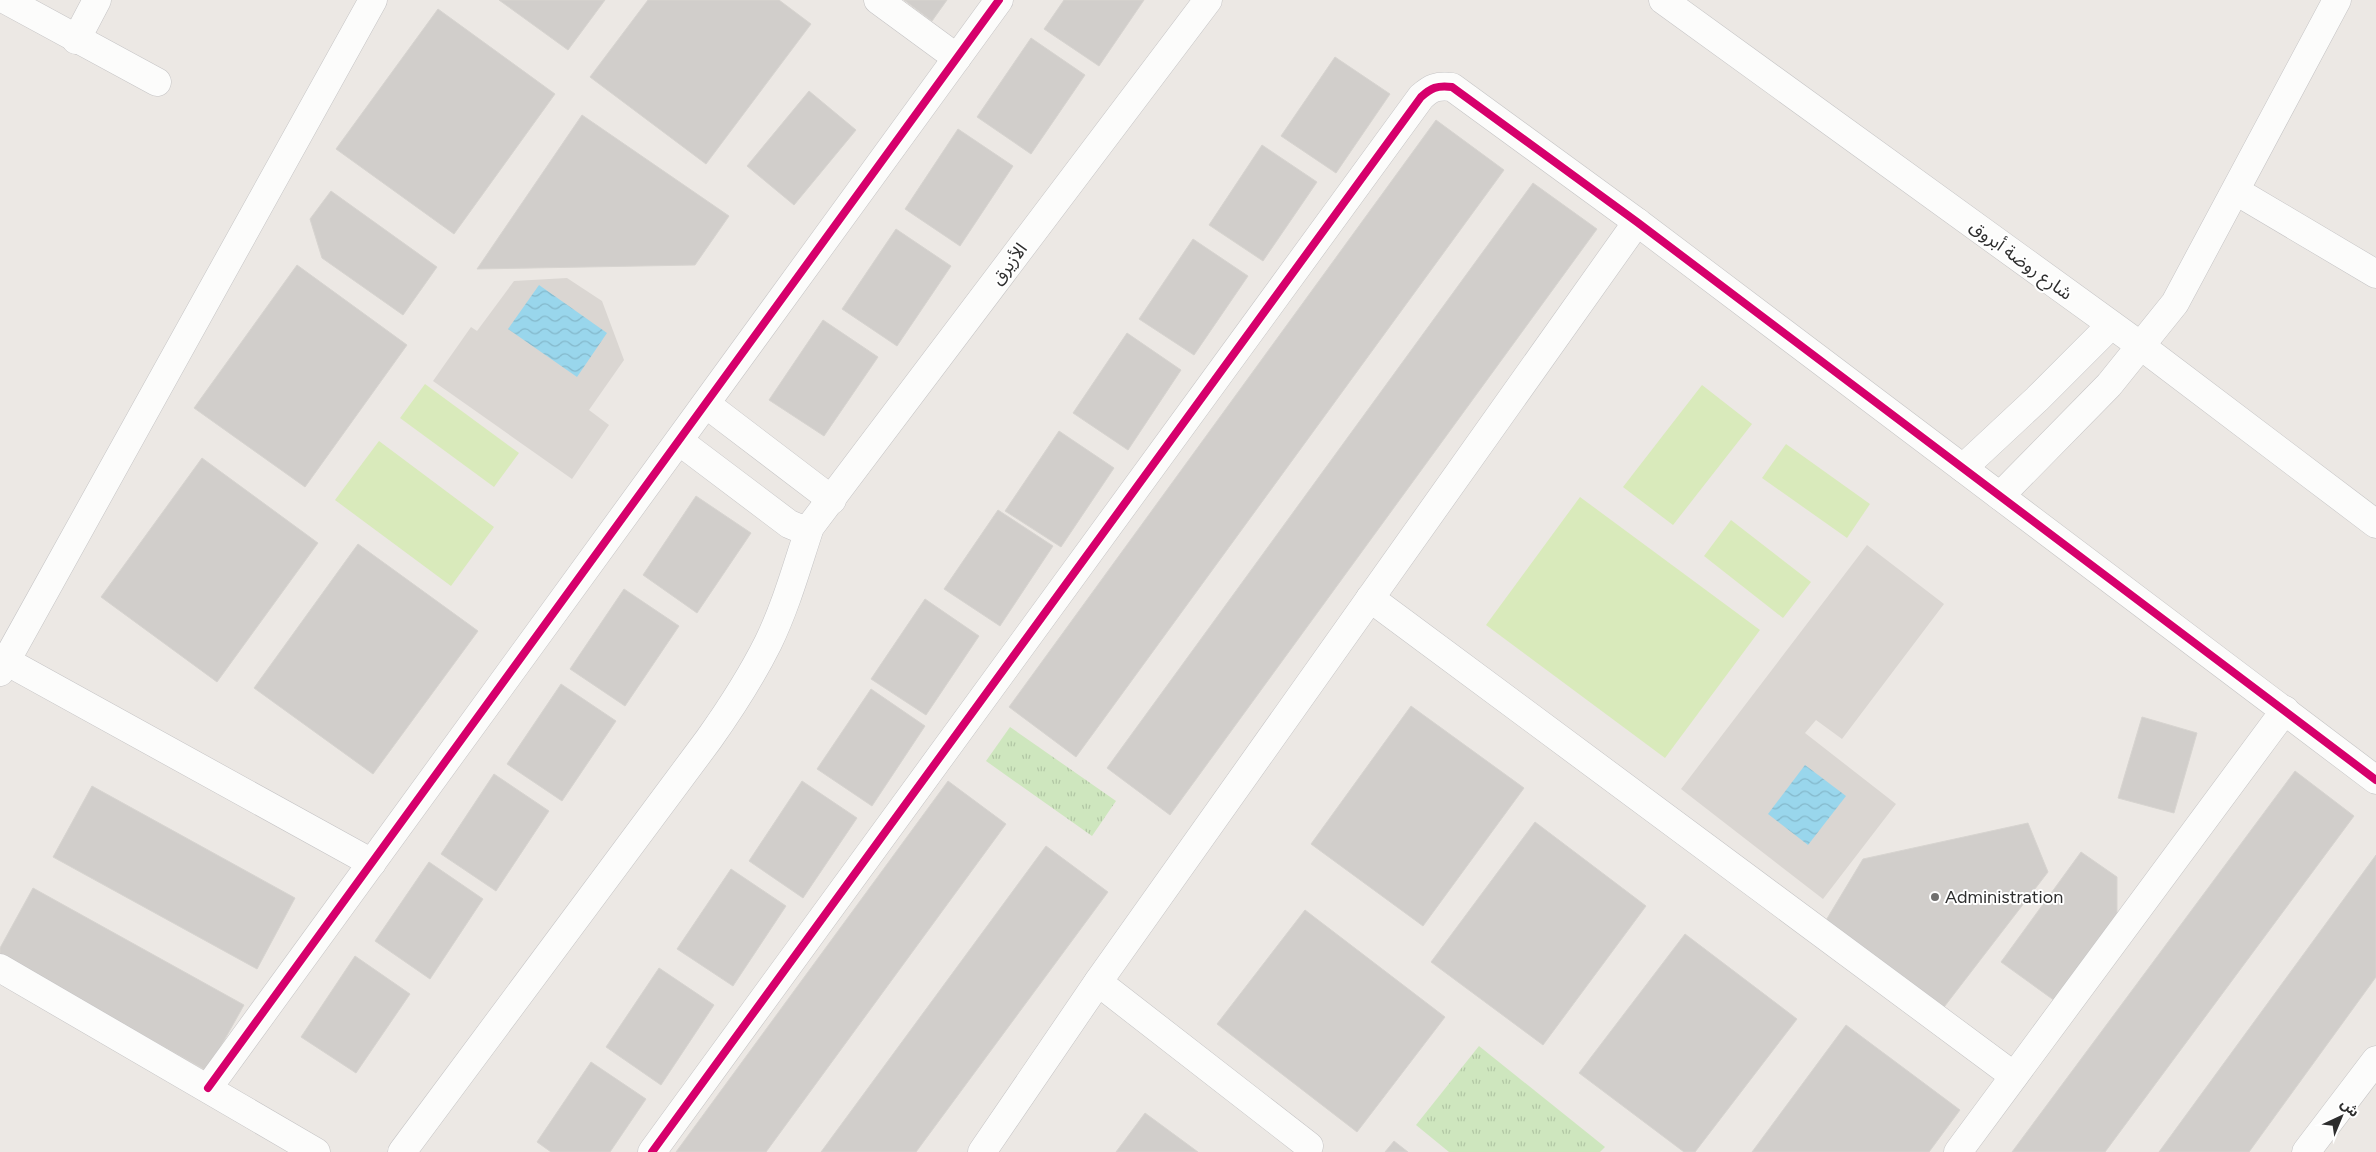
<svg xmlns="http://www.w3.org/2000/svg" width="2376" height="1152" font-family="Figtree,'Noto Sans Arabic',sans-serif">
<defs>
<pattern id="grass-tufts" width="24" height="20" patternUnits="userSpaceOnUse" patternTransform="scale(1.25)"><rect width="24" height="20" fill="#cee6be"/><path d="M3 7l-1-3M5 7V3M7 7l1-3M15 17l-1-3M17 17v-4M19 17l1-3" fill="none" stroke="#b1c6a4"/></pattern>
<pattern id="water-waves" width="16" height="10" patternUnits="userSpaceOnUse" patternTransform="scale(1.25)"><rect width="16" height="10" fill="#99d6ec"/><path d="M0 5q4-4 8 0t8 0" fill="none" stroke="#84b8cb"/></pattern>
</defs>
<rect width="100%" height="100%" fill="#ece8e4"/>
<g fill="url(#grass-tufts)">
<path d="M1010,727L1116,801L1092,836L986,761Z"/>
<path d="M1479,1046L1605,1147L1600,1152H1449L1416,1125Z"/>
</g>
<g fill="#d9eabb">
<path d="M425,384L519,453L494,487L400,418Z"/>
<path d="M1702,385L1752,424L1673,525L1623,487Z"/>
<path d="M379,441L494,527L451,586L335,500Z"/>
<path d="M1786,444L1870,504L1847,538L1762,478Z"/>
<path d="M1580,497L1760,630L1665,758L1486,625Z"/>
<path d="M1731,520L1811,582L1783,618L1704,556Z"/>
</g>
<g fill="#dad6d2">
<path d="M567,278L602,301L624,360L589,410L609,425L572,479L433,381L471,327L477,331L514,281Z"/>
<path d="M1867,545L1944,604L1842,739L1816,720L1805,733L1896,804L1823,899L1681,789Z"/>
</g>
<g fill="url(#water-waves)">
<path d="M539,285L607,333L577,377L508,329Z"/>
<path d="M1805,765L1846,796L1808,845L1768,814Z"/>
</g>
<g fill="#d1cecb" stroke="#d7d4d0">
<path d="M499,0H605L568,50Z"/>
<path d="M648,0H779L811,24L706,164L590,77Z"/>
<path d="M904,0H947L932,21Z"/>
<path d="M1064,0H1144L1099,66L1044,29Z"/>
<path d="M438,9L555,94L454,234L336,149Z"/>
<path d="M1031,38L1085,75L1031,154L977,117Z"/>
<path d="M1335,57L1390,94L1336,173L1281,136Z"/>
<path d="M809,91L856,130L794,205L747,166Z"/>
<path d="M582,115L729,216L695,265L477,269Z"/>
<path d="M1436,120L1504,170L1076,757L1009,707Z"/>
<path d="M958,129L1013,166L960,246L905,209Z"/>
<path d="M1262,145L1317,182L1263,261L1209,225Z"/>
<path d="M1533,183L1597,229L1170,815L1107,768Z"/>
<path d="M331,191L437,267L403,315L322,258L310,219Z"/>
<path d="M896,229L951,266L897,346L842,309Z"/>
<path d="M1193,239L1248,276L1194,355L1139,319Z"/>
<path d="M297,265L407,345L305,487L194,408Z"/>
<path d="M823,320L878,357L824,436L769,400Z"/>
<path d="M1127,333L1181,370L1128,450L1073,413Z"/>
<path d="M1059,431L1114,468L1061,547L1005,511Z"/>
<path d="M202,458L318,543L217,682L101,597Z"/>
<path d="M696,496L751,533L697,613L643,575Z"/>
<path d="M998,510L1053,546L1000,626L944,589Z"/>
<path d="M358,544L478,631L373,774L254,688Z"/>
<path d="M624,589L679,626L625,706L570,669Z"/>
<path d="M925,599L979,636L926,715L871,679Z"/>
<path d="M561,684L616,721L562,801L507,764Z"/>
<path d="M871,689L925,726L872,806L817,769Z"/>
<path d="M1411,706L1524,788L1423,926L1311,844Z"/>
<path d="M2142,717L2197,733L2174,813L2118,798Z"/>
<path d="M2295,771L2354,816L2105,1152H2012Z"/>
<path d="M494,774L549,811L496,891L441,854Z"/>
<path d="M802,781L857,818L803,898L749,861Z"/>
<path d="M948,781L1006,824L766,1152H676Z"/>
<path d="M92,786L295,898L257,969L53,857Z"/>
<path d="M1535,822L1646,906L1543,1045L1431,962Z"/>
<path d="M2028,823L2048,872L1941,1011L1825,922L1863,859Z"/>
<path d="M1046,846L1108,892L916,1152H821Z"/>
<path d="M2081,852L2117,877V917L2055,1001L2001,962Z"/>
<path d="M2376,855V977L2249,1152H2159Z"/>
<path d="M429,862L483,899L430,979L375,941Z"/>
<path d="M731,869L786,906L733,986L677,949Z"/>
<path d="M33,888L244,1005L207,1071L0,955V948Z"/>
<path d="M1305,910L1445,1017L1357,1132L1217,1024Z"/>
<path d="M1685,934L1797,1019L1695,1152H1684L1579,1073Z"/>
<path d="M355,956L410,994L356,1073L301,1037Z"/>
<path d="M659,968L714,1005L661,1085L606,1047Z"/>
<path d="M1846,1025L1960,1110L1929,1152H1752Z"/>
<path d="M591,1062L646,1099L610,1152H551L537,1142Z"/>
<path d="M1145,1113L1198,1152H1116Z"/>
<path d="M1394,1141L1408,1152H1385Z"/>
</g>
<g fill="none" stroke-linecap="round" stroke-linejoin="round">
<defs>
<g id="minor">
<path d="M6,0L157,82"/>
<path d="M878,0L957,58"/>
<path d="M1663,0L2141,346L2376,524"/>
<path d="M76,40L97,0"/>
<path d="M2236,191L2376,274"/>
<path d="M706,404L832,500"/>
<path d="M679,441L789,524L801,529L810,527"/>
<path d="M1963,468L2037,399L2111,325"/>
<path d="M2000,496L2109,385L2175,303L2337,0"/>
<path d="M1370,598L2014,1076"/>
<path d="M6,661L372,863"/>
<path d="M0,672L373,0"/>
<path d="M0,968L316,1152"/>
<path d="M1098,982L1309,1146"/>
<path d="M208,1088L999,0"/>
<path d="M402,1152L709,739C731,708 751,677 768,643C786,606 797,566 810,527L1208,0"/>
<path d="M652,1152L1421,97C1431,88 1437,85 1452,87L1637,222L2376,780"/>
<path d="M982,1152L1098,982L1637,222"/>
<path d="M1958,1152L2285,710"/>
<path d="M2306,1152L2376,1060"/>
</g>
</defs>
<use href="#minor" stroke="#c5c4c5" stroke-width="29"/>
<use href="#minor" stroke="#fcfcfb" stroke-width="28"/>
<defs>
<g id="cycleway">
<path d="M208,1088L999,0"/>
<path d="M652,1152L1421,97C1431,88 1437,85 1452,87L1637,222L2376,780"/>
</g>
</defs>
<use href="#cycleway" stroke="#fff" stroke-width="11"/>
<use href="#cycleway" stroke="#d6006c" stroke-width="8"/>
</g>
<circle fill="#706f6e" stroke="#fff" stroke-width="2" cx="1935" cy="897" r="5"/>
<g text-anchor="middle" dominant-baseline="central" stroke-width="4" stroke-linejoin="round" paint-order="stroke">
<g font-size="18" fill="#2e2e2e" stroke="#fff">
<text transform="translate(2021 260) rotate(36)">شارع روضة أبروق</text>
<text transform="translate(1009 264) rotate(-53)">الأزيرق</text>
</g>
<g font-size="18" fill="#2e2e2e" stroke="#fff" text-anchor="start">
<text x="1945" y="897">Administration</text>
</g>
</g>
<g transform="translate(2341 1117) rotate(44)" stroke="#ffffff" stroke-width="4" paint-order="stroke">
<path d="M0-4L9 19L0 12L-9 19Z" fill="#2e2e2e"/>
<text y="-8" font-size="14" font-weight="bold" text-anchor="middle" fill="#2e2e2e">ش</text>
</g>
</svg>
